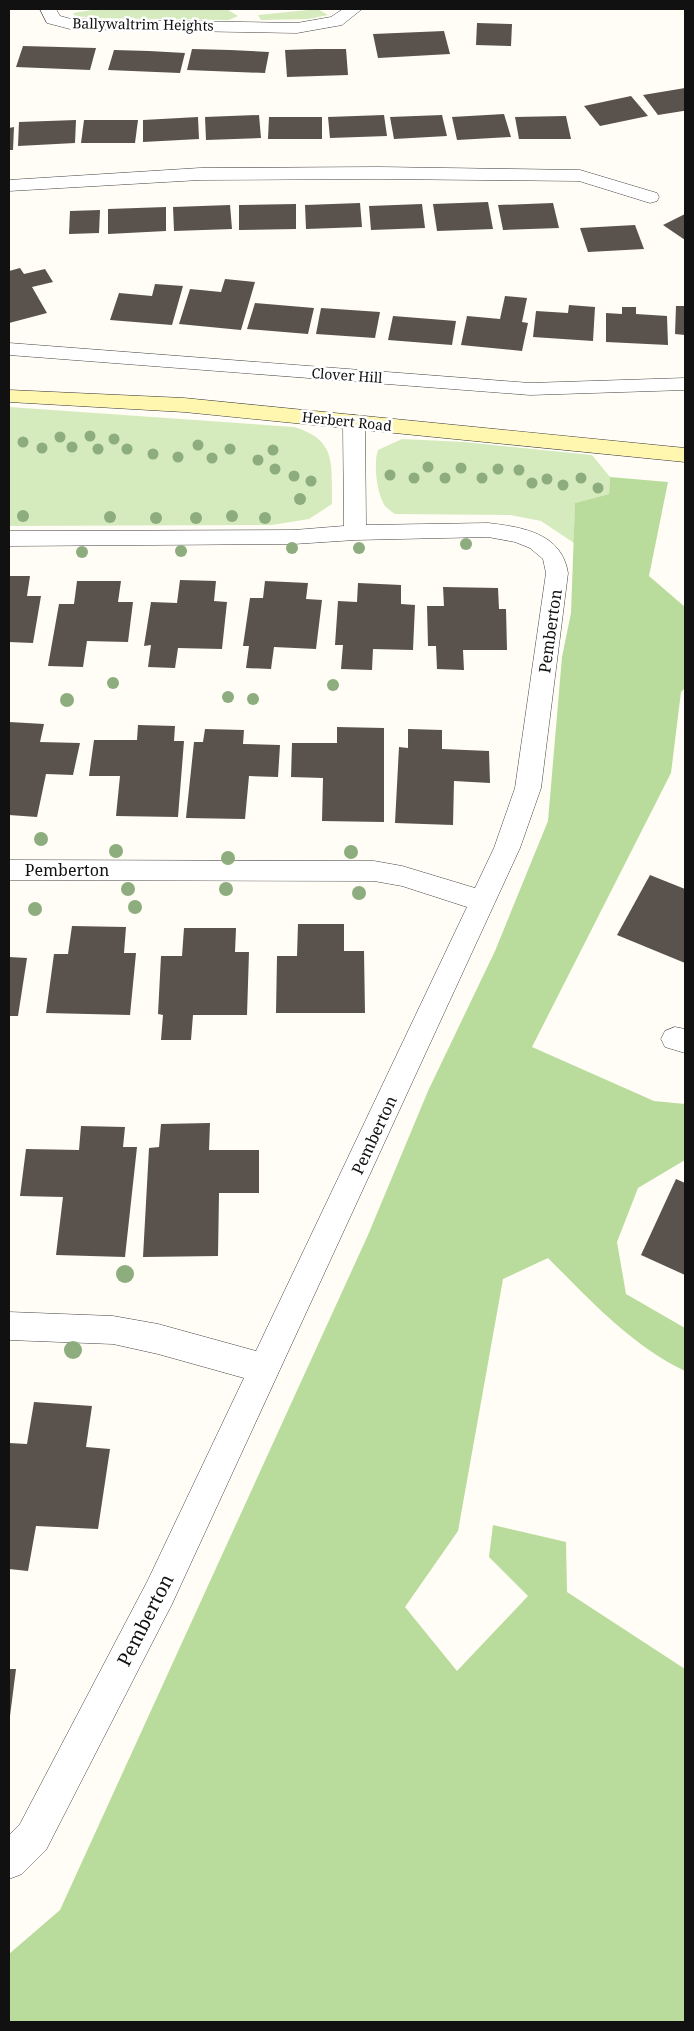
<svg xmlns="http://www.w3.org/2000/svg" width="694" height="2031" font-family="'Noto Serif',serif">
<rect width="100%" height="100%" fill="#fffdf5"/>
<g fill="#d5ebbd">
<path d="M318,9L328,15L308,19L261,20L258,15Z"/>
<path d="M92,10H228L238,16L229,20L95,18L75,16L73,13Z"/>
<path d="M9,407L294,427C338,440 331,465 332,504L309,519L272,525L9,526Z"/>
<path d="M402,439L464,442L592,455L610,477L609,494L575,503L574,543L541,521L510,515L395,514C392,512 388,509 385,506C377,494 373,464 378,450Z"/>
</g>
<path fill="#b9dc9c" d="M610,477L668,482L649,576L685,607V688L681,692L671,773L532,1047L654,1101L685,1104V1160L638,1188L617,1242L626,1294L685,1328V1371C632,1346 589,1299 548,1258L503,1279L458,1531L405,1607L457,1671L528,1596L489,1557L493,1525L566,1542L567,1592L685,1669V2022H9V1954L60,1910L368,1235L428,1091L495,951L548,821L562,657L571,613L575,503L609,494Z"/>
<g fill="#5a524d">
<path d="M477,23L512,24L511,46L476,45Z"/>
<path d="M444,31L450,54L378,58L373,34Z"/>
<path d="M23,46L60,47L96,48L90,70L16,67Z"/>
<path d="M192,49L230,50L269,52L265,73L187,70Z"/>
<path d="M316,49H346L348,75L287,77L285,50Z"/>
<path d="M114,50L149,51L185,53L180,73L108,70Z"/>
<path d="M685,88V111H683L658,115L643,95Z"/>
<path d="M631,96L648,116L600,126L584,106Z"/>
<path d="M504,114L511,137L457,140L452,117Z"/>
<path d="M259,115L261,138L206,140L205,117Z"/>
<path d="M384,115L387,136L330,138L328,117Z"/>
<path d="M442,115L447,136L394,139L390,117Z"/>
<path d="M566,116L571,139H519L515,117Z"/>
<path d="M198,117L199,139L143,142V120Z"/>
<path d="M269,117H322V139H268Z"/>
<path d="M76,120L75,143L18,146L19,122Z"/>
<path d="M84,120H138L135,143H81Z"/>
<path d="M14,127L13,150H9V128Z"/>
<path d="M488,202L493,229L437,231L433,204Z"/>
<path d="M360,203L362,227L306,229L305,205Z"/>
<path d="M553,203L559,228L503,230L498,205Z"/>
<path d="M296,204V229L239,230V205Z"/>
<path d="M422,204L425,228L371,230L369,206Z"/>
<path d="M230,205L232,229L174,231L173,207Z"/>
<path d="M166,207V231L108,234V209Z"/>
<path d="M100,210L99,233L69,234L70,211Z"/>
<path d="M685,214V240L663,225Z"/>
<path d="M635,225L644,249L588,252L580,228Z"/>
<path d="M20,268L24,274L45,269L53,282L32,287L47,313L9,323V271Z"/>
<path d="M225,279L255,282L241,330L179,324L190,289L221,292Z"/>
<path d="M155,284L183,286L172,325L110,320L119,293L152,296Z"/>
<path d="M505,296L527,298L522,322L528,323L522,351L461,345L467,316L500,319Z"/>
<path d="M255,303L314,308L308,334L247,329Z"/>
<path d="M569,305L595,307L593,341L533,337L536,311L568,313Z"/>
<path d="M676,306H685V335L675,334Z"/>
<path d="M622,307H636V314L667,316L668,345L606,342V313L622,314Z"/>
<path d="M321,308L380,312L375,338L316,334Z"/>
<path d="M393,316L456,321L452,345L388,340Z"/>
<path d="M9,576H30L27,596H41L33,643L9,642Z"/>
<path d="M180,580L216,581L214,601L227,602L222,649L178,648L175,668L148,667L151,645L144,646L151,602L177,603Z"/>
<path d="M77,581H121L118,602H133L128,642L87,641L83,667L48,666L59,604H74Z"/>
<path d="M265,581L308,583L306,599L322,600L316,649L274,647L271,669L246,668L249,646H243L250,598H263Z"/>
<path d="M358,583L401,585V604L415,605L413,650L373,649L372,670L341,669L343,645H335L338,601L357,602Z"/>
<path d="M443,587L498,588L499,609H506L507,650H463L464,670L437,669L436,646H428L427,606H444Z"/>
<path d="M9,722L44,724L40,742L80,743L73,775L46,774L37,817L9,815Z"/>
<path d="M138,725L175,726L174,741H184L178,817L116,816L120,776H89L94,740H137Z"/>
<path d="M337,727L384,728V822L322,821L323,778L291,777L292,743H337Z"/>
<path d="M205,729L244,730L243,744L280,745L278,777L249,776L245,819L186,818L194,742H203Z"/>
<path d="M408,729L442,730V749L489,751L490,783L454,781L453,825L395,823L399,747L408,748Z"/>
<path d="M650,875L685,889V963L617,935Z"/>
<path d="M298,924H344V951H364L365,1013H276L277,956H297Z"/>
<path d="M72,926L126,927L124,953H136L130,1015L46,1013L54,954H68Z"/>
<path d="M184,928H236L235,952H249L247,1015H193L191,1040H161L163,1015L158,1014L161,956H182Z"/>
<path d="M9,957L27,958L18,1016H9Z"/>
<path d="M210,1123L209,1150H259V1193H219L218,1256L143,1257L149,1148L159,1147L161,1124Z"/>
<path d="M81,1126L125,1127L123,1147H137L125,1257L56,1255L63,1197L20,1196L26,1149L79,1150Z"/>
<path d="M676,1179L685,1183V1275L641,1255Z"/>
<path d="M34,1402L92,1406L86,1447L110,1449L98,1529L36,1526L28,1571L9,1569V1443L27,1444Z"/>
<path d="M9,1669H16L10,1716H9Z"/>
</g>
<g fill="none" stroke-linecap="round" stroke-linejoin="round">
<defs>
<g id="street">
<path d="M40,9H56L60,16L71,19L297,23L331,17L343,9H362L342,25L297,33L70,29L47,23Z"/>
<path d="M379,167L580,170L657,193L659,197L657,201L650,203L579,181L379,179L200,180L9,191V180L200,168Z"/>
<path d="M9,343L530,383L685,378V390L530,395L9,355Z"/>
<path d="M354,415L361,417L365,422L366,525L488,523C522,527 562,533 568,573L541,788L520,848L172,1604L46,1850L22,1874L9,1879V1835L20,1824L148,1580L244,1378L158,1354L113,1344L9,1340V1312L113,1316L158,1324L256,1351L467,907L402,886L374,881L9,880V860L374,861L402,866L475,888L494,848L515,788L546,573L543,559L530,548L515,542L488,537L355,540L294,544L9,546V531L294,530L344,526L343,422L347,417Z"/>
<path d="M675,1027L685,1029V1053L665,1047L661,1039L665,1031Z"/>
</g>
<path id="secondary" d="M9,390L184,398L685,448V462L184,412L9,402Z"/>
</defs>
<use href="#street" stroke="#444" stroke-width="1"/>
<use href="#secondary" stroke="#333" stroke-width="1"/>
<use href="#street" fill="#fff" fill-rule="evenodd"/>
<use href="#secondary" fill="#fff6b0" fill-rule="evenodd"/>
</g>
<g fill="#8dad7f">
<circle cx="90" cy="436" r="5.5"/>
<circle cx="60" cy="437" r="5.5"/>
<circle cx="114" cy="439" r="5.5"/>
<circle cx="23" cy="442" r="5.5"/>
<circle cx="198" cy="445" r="5.5"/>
<circle cx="72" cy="447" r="5.5"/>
<circle cx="42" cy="448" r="5.5"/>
<circle cx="98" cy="449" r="5.5"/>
<circle cx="127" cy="449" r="5.5"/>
<circle cx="230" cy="449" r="5.5"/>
<circle cx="273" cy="450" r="5.5"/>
<circle cx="153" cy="454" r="5.5"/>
<circle cx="178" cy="457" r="5.5"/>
<circle cx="212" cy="458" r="5.5"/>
<circle cx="258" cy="460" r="5.5"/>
<circle cx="428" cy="467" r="5.5"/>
<circle cx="461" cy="468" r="5.5"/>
<circle cx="275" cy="469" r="5.5"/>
<circle cx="498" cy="469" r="5.5"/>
<circle cx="519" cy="470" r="5.5"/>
<circle cx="390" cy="475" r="5.5"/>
<circle cx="294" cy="476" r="5.5"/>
<circle cx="414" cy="478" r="5.5"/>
<circle cx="445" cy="478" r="5.5"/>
<circle cx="482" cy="478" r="5.5"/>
<circle cx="581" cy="478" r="5.5"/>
<circle cx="547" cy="479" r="5.5"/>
<circle cx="311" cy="481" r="5.5"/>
<circle cx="532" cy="483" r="5.5"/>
<circle cx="563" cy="485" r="5.5"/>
<circle cx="598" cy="488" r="5.5"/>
<circle cx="300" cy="499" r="6"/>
<circle cx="23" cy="516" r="6"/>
<circle cx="232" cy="516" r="6"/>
<circle cx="110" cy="517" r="6"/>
<circle cx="156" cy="518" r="6"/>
<circle cx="196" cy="518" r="6"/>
<circle cx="265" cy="518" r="6"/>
<circle cx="466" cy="544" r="6"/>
<circle cx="292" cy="548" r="6"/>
<circle cx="359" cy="548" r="6"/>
<circle cx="181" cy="551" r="6"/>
<circle cx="82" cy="552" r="6"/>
<circle cx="113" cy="683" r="6"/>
<circle cx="333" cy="685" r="6"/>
<circle cx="228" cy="697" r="6"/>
<circle cx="253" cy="699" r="6"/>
<circle cx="67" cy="700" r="7"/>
<circle cx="41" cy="839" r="7"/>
<circle cx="116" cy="851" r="7"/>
<circle cx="351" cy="852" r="7"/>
<circle cx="228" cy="858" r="7"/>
<circle cx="128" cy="889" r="7"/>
<circle cx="226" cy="889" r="7"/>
<circle cx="359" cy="893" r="7"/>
<circle cx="135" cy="907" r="7"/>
<circle cx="35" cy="909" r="7"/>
<circle cx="125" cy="1274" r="9"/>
<circle cx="73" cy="1350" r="9"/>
</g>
<g text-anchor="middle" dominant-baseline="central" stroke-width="5" stroke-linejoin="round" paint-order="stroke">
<g font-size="14" fill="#111" stroke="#fff">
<text transform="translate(143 24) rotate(1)">Ballywaltrim Heights</text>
<text transform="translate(347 375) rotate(4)">Clover Hill</text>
<text transform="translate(347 421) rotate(6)">Herbert Road</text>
</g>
<g font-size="16" fill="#111" stroke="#fff">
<text transform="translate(550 631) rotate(-82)">Pemberton</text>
<text x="67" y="870">Pemberton</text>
<text transform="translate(374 1135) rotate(-65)">Pemberton</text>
</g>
<g font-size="19" fill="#111" stroke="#fff">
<text transform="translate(145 1620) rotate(-63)">Pemberton</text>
</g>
</g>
<rect width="694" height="2031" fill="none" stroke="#111111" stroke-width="20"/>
</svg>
